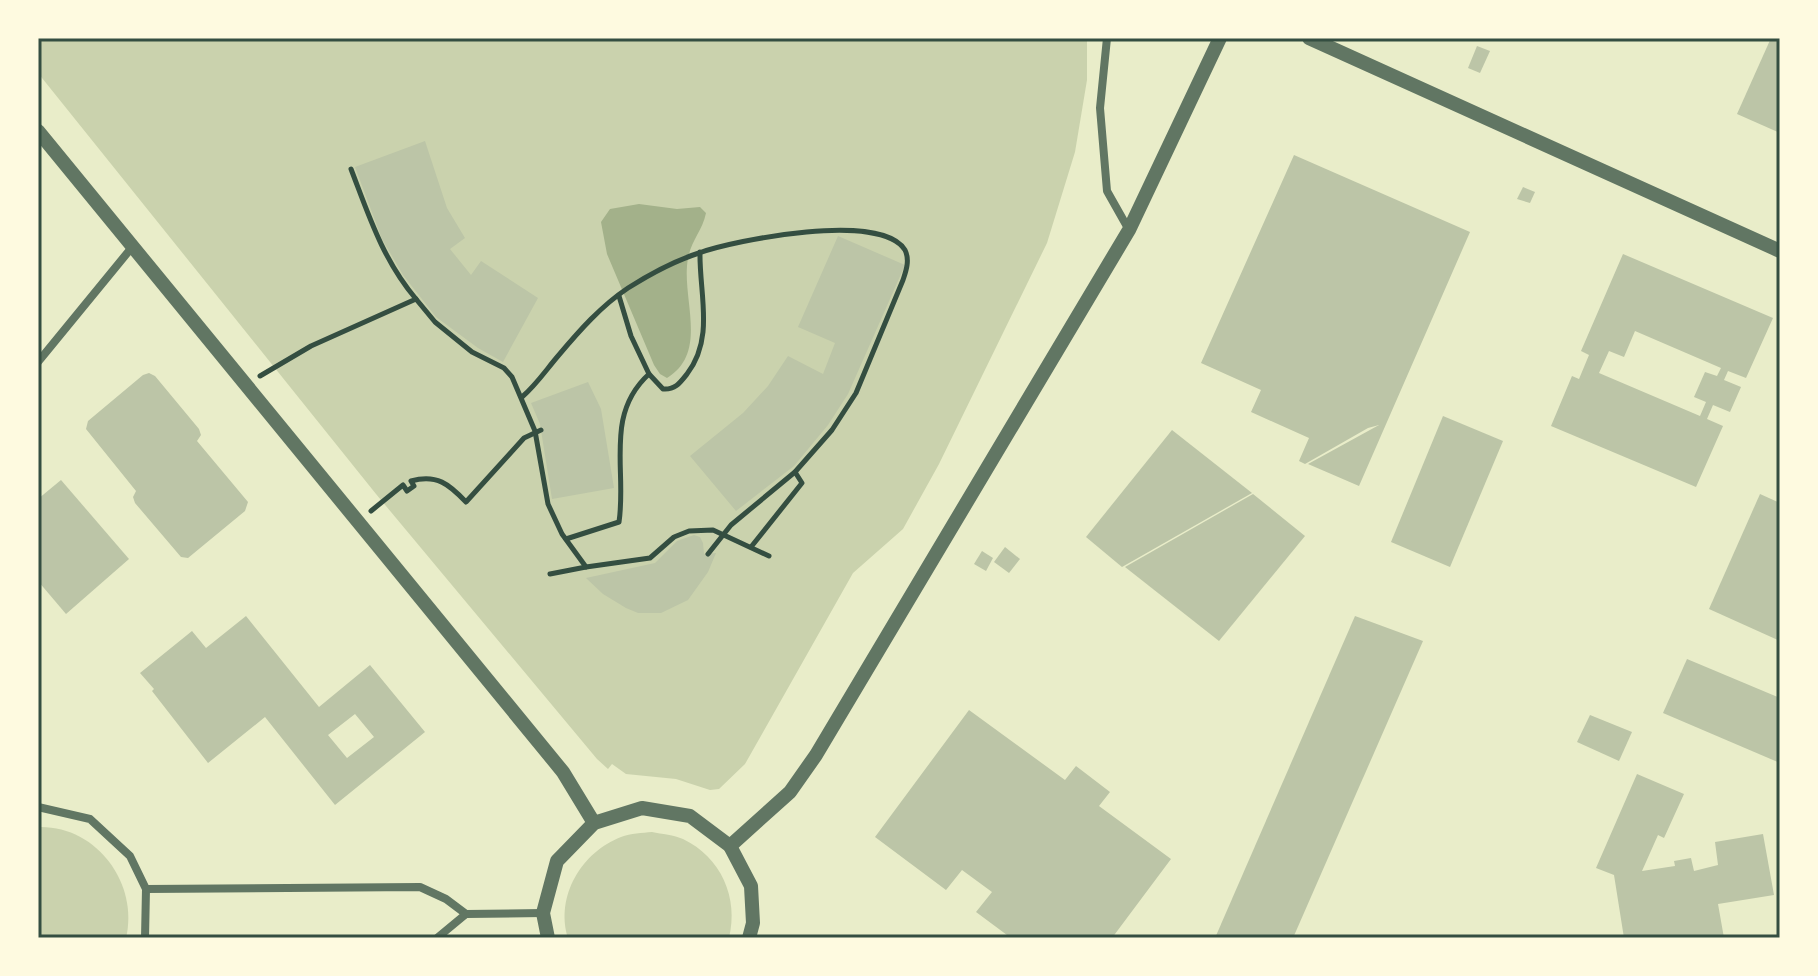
<svg xmlns="http://www.w3.org/2000/svg" width="1818" height="976" font-family="'Nunito Sans',sans-serif">
<rect width="100%" height="100%" fill="#e9edc9"/>
<g fill="#cad2ad">
<path d="M38,38H1087V80L1075,152L1047,243L939,464L903,529L853,573L745,764L719,789L710,790L676,779L626,774L612,764L608,769L597,759L376,494L38,73Z"/>
<path d="M38,827C96,825 139,883 126,938H38Z"/>
<path d="M652,832C662,834 674,835 683,839C721,857 739,898 729,938H568C555,896 582,852 621,837C631,833 642,833 652,832Z"/>
</g>
<path fill="#a3b18a" d="M639,204L677,209L700,207L706,213C702,233 689,241 687,266C684,304 707,354 667,378L660,374L654,365L607,254L601,222L610,209Z"/>
<g fill="#bcc5a7" fill-rule="evenodd">
<path d="M1771,38H1780V133L1737,114Z"/>
<path d="M1477,46L1490,51L1480,73L1468,68Z"/>
<path d="M425,141L447,208L465,238L450,249L471,275L481,261L538,298L503,362L478,348L436,317L403,275L382,239L355,167Z"/>
<path d="M1294,155L1470,232L1359,486L1308,464L1379,425L1368,428L1305,464L1299,461L1309,438L1251,412L1261,390L1201,363Z"/>
<path d="M1523,187L1535,192L1530,203L1517,199Z"/>
<path d="M838,236L905,265L848,394L828,425L794,466L736,511L690,456L743,413L768,386L788,356L823,374L835,343L798,327Z"/>
<path d="M1623,254L1773,318L1746,378L1728,371L1724,380L1741,387L1730,412L1713,405L1707,419L1723,426L1696,487L1551,426L1572,376L1579,379L1589,355L1581,351ZM1635,331L1721,368L1717,376L1705,372L1694,397L1706,402L1700,416L1599,373L1609,351L1624,357Z"/>
<path d="M149,373L155,376L199,429L201,435L197,441L248,502L245,511L188,558L181,557L135,503L133,497L136,491L86,429L88,421L143,375Z"/>
<path d="M588,382L601,409L614,488L552,499L540,424L531,403Z"/>
<path d="M1443,416L1503,441L1450,567L1391,542Z"/>
<path d="M1172,430L1252,493L1122,567L1086,537Z"/>
<path d="M61,480L129,559L66,614L38,581V499Z"/>
<path d="M1253,494L1305,536L1219,641L1125,567Z"/>
<path d="M1760,494L1780,503V641L1709,609Z"/>
<path d="M694,535L700,537L703,543L704,554L716,553L708,572L688,600L661,613H638L626,608L603,594L586,578L655,563L677,541Z"/>
<path d="M1005,547L1020,559L1009,573L994,562Z"/>
<path d="M982,551L993,558L986,571L974,564Z"/>
<path d="M246,616L319,707L370,665L425,732L335,805L265,717L208,763L152,691L154,689L140,673L192,631L206,648ZM355,714L374,737L347,758L328,735Z"/>
<path d="M1355,616L1423,641L1293,938H1215Z"/>
<path d="M1687,659L1780,698V763L1663,713Z"/>
<path d="M969,710L1065,780L1076,766L1110,792L1099,806L1171,859L1112,938H1011L976,912L992,892L962,870L946,890L875,837Z"/>
<path d="M1590,715L1632,732L1619,761L1577,742Z"/>
<path d="M1637,774L1684,794L1664,838L1658,835L1642,871L1675,866L1674,861L1691,858L1694,871L1718,865L1715,842L1763,834L1774,895L1718,904L1724,938H1624L1614,875L1596,868Z"/>
</g>
<g fill="none" stroke-linecap="round" stroke-linejoin="round">
<g stroke="#344e41" stroke-width="5">
<path d="M416,299L435,322L472,352L504,368L512,377L535,431L548,504L562,534L586,567L650,558L674,537L689,531L713,530L769,556"/>
<path d="M649,374L663,389C675,390 680,383 687,374C715,338 699,293 700,252"/>
<path d="M260,376L311,346L416,299C383,260 369,216 351,169"/>
<path d="M522,397C536,385 546,370 558,356C579,331 601,306 628,288C650,274 674,261 699,253C735,240 881,211 905,250C910,260 906,271 903,280L856,393L832,430L795,472L731,525L708,554"/>
<path d="M371,511L403,485L407,491L414,486L411,481C437,474 449,484 466,502L524,438L541,430"/>
<path d="M566,539L619,522C627,470 604,415 649,374L631,336L619,296"/>
<path d="M751,547L802,483L795,472"/>
<path d="M550,574L586,567"/>
</g>
<g stroke="#617663" stroke-width="8">
<path d="M1107,38L1100,108L1107,191L1129,230"/>
<path d="M38,362L133,246"/>
<path d="M38,807L90,819L130,856L146,889L145,938"/>
<path d="M146,889L420,887L446,899L466,914"/>
<path d="M437,938L466,914L543,913"/>
</g>
<g stroke="#617663" stroke-width="14">
<path d="M1309,38L1780,251"/>
<path d="M38,131L563,772L594,823"/>
<path d="M730,846L790,792L816,755L1129,230L1220,38"/>
<path d="M548,938L543,913L557,861L594,823L642,808L690,816L730,846L751,886L753,923L749,938"/>
</g>
</g>
<rect width="1818" height="976" fill="none" stroke="#fefae0" stroke-width="80"/>
<rect x="40" y="40" width="1738" height="896" fill="none" stroke="#344e41" stroke-width="3"/>
</svg>
